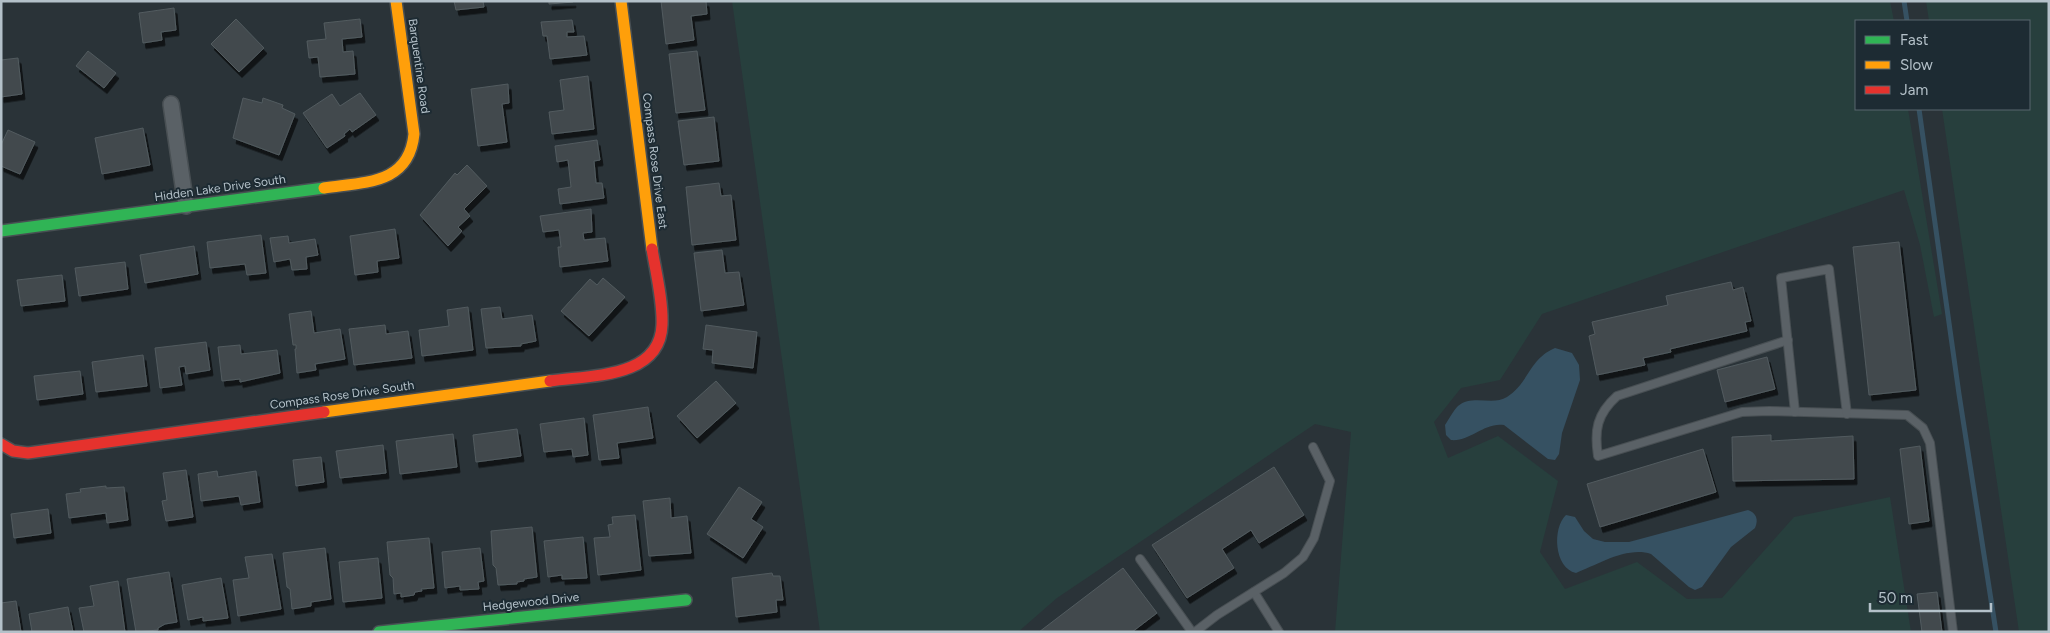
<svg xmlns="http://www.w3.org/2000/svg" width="2050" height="633" font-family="Figtree,sans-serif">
<defs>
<filter id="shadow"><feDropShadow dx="3" dy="5.5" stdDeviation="0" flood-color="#0009"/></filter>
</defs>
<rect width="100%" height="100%" fill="#2a3338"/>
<g fill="#273f3d">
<path d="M732,1H1890L1894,21H1856V109H1908L1942,314L1934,317L1920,245L1904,190L1542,314L1500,380L1461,388L1434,422L1448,458L1498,436L1558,481L1540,552L1565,589L1637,562L1687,599L1722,598L1794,517L1890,497L1911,632H1335L1351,432L1315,424L1057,598L1018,632H820Z"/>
<path d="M1926,1H2049V632H2019L1942,109H2029V21H1929Z"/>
</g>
<g fill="#365162">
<path d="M1555,348L1572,353L1579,365L1580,380L1562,433L1559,454L1555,460L1548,459L1504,425C1484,422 1470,442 1451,440L1446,435L1445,425C1449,419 1453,411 1458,406C1472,394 1493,406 1507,397C1529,383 1529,359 1555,348Z"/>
<path d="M1748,510C1756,513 1759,519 1755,528L1731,547L1702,587L1695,590L1689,587L1651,554C1627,546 1597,565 1576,573C1554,568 1552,528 1566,515L1575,517L1584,531L1593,539L1605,542H1629Z"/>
</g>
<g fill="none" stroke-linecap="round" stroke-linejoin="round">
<g stroke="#365162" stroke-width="5">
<path d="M1904,1L1907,21"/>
<path d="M1919,109L1959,394L1996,632"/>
</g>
</g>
<g fill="#424a4e" stroke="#525b5f" filter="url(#shadow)">
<path d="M454,1H483L484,7L456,10Z"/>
<path d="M549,1H573V2L549,4Z"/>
<path d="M661,1H706L707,14L691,16L694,40L666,44Z"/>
<path d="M174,8L176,30L161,32L162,40L143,43L139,13Z"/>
<path d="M236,19L264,48L239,72L211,44Z"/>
<path d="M360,19L362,37L342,39L343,52L353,51L355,74L320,77L318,57L309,58L307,41L326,39L324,23Z"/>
<path d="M572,20L574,32H567V37L584,36L587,55L550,59L547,36H543L541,22Z"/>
<path d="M88,51L116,73L104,88L76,66Z"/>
<path d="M697,51L705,110L676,113L669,54Z"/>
<path d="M18,58L22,94L1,97V60Z"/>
<path d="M588,76L594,129L552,134L549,112L564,110L560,80Z"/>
<path d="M508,84L509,103L502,104L507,142L478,146L471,89Z"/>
<path d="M360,93L376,115L352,132L350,129L344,134L345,136L327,148L303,113L332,94L340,106Z"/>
<path d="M243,98L262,103L263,98L283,105L282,108L295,114L279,155L233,138Z"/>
<path d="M714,117L719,161L684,165L678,121Z"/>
<path d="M143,128L150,165L102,174L95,138Z"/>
<path d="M8,130L35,142L20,174L1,166V145Z"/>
<path d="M597,140L600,160L594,161L596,183H602L604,198L560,204L558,189L571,187L568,160L557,162L555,146Z"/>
<path d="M467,165L487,186L464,209L470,216L458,227L462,231L448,246L420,215L455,173L457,175Z"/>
<path d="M719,183L721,196L731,195L736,240L692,245L686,187Z"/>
<path d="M591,209L592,232L583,233L584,240L605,238L608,261L560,267L558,247H561L559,230L543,232L540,216Z"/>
<path d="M395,229L399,258L377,261L378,272L355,275L350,236Z"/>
<path d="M261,235L266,273L247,275L245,264L210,268L207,242Z"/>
<path d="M288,236L289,243L315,239L318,255L306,257L307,269L292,270L290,259L274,262L270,238Z"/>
<path d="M1899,242L1916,390L1869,395L1853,247Z"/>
<path d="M194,246L198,274L145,283L140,255Z"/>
<path d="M722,250L725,273L739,272L744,305L701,311L694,253Z"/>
<path d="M125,262L128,289L79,296L75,268Z"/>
<path d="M62,275L65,301L21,306L17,280Z"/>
<path d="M603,278L625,297L589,336L561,311L590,279L597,285Z"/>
<path d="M1731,282L1733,290L1743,287L1751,321L1745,322L1747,331L1670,349L1671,352L1643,358L1645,365L1597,375L1589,336L1595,334L1592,322L1668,305L1666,296Z"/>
<path d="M468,307L473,350L422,356L419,330L449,326L447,310Z"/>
<path d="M500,307L502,319L532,315L536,341L521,344V346L486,348L481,309Z"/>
<path d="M311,311L314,333L340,329L345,359L315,364L316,370L297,373L295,349H296V345H293L289,314Z"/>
<path d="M385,325L386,334L408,331L412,358L354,365L349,329Z"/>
<path d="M706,325L757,332L753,368L712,363L713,350L703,349Z"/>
<path d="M206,342L210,370L186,374L185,366L179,367L182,385L160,388L155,348Z"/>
<path d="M240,345L241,354L277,350L280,373L240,382V379L222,381L218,347Z"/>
<path d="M143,355L147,386L96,392L92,362Z"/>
<path d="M1767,357L1775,389L1725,402L1717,370Z"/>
<path d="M80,371L83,394L37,400L34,376Z"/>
<path d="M716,381L736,403L697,438L677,416Z"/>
<path d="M648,407L653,438L617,443L619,458L599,460L593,415Z"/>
<path d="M584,418L588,455L573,457L572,449L544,452L540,424Z"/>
<path d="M517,429L521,456L476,462L473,435Z"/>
<path d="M453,434L457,467L400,474L396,441Z"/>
<path d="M1771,435V441L1853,436L1854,479L1733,481L1732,437Z"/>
<path d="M383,445L386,473L340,478L336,451Z"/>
<path d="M1920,446L1929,521L1909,524L1900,449Z"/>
<path d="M1703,449L1716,492L1600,527L1587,484Z"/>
<path d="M321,457L324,482L296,486L293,460Z"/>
<path d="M1274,467L1304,515L1259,543L1251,530L1222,549L1234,568L1187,598L1152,545Z"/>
<path d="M186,470L193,517L166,521L162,501L167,500L163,473Z"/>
<path d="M217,471L218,477L256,471L260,502L241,505L239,496L201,501L198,474Z"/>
<path d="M106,486V488L124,487L128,520L107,523L106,513L69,518L66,494L81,492L80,489Z"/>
<path d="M739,487L762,502L751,519L763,527L743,558L707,534Z"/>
<path d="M670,498L671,518L687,516L691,553L649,556L643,501Z"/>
<path d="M48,509L51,533L14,538L11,514Z"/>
<path d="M635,515L641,570L598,575L594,538L610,537L608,525L613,524L612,517Z"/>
<path d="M532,527L537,577L524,579V581L517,582V584L498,585L496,568L493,565L491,531Z"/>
<path d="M583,537L587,578L562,579V575L548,577L544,541Z"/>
<path d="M429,538L434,588L421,589L422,591L415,592L414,595L401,597V593L394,594L393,578L390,575L387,542Z"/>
<path d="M325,548L331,599L311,602V606L292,609L290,589L287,587L283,553Z"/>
<path d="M480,548L484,581L478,582L479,589L460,590V586L445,588L442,552Z"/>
<path d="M272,554L281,609L238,616L233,580L249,578L245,557Z"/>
<path d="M378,558L382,598L343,602L339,562Z"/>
<path d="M1123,568L1157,613L1132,632H1039Z"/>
<path d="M169,572L177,622L165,624L158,628V630L136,632L127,579Z"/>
<path d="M772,573L773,576H780L783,600H776L777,612L736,617L732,578Z"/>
<path d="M221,578L228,618L203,621V617L188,620L182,585Z"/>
<path d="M118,581L125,632H84L79,608L94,606L90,586Z"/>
<path d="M1937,592L1942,632H1922L1917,594Z"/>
<path d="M16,601L21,632H1V603Z"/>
<path d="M68,607L73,632H32L29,614Z"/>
</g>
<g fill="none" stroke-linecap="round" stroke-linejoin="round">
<defs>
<g id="lane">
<path d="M1788,340L1617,396C1597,414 1594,430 1598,456L1742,412L1769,411L1907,415L1923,428L1930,443L1953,632"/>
<path d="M1795,412L1781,278L1829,269L1847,414"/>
<path d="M1140,559L1192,632"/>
<path d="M1254,592L1279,632"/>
<path d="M1195,632L1217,615L1284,573L1303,557L1314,538L1330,481L1313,447"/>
</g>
<path id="street" d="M171,104L186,206"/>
<g id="fast">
<path d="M1,231L324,188"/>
<path d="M379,632L686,600"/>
</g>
<g id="slow">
<path d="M621,1L652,249"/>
<path d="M324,188C364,182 409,185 414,134L396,1"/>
<path d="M324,412L550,381"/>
</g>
<g id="jam">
<path d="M550,381C589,375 660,379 662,325C663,301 656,273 652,249"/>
<path d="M1,444L13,451L28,453L324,412"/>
</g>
</defs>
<use href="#lane" stroke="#484f53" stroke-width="10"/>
<use href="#street" stroke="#484f53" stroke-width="18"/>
<use href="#fast" stroke="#484f53" stroke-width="14"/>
<use href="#slow" stroke="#484f53" stroke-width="14"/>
<use href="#jam" stroke="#484f53" stroke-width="14"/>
<use href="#lane" stroke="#5a6166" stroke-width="8"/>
<use href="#street" stroke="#5a6166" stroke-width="15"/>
<use href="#fast" stroke="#30b455" stroke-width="11"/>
<use href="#slow" stroke="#ff9f0a" stroke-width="11"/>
<use href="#jam" stroke="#e5322d" stroke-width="11"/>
</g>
<g text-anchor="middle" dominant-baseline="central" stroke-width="4" stroke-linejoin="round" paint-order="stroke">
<g font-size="12" fill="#b4c1c9" stroke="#1d2b33">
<text transform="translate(419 66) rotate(82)">Barquentine Road</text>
<text transform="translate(655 161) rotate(83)">Compass Rose Drive East</text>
<text transform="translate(220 188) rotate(-8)">Hidden Lake Drive South</text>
<text transform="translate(342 395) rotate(-8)">Compass Rose Drive South</text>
<text transform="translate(531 602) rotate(-6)">Hedgewood Drive</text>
</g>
</g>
<rect width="2050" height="633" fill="none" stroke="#b4c1c9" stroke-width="5"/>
<rect x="1855" y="20" width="175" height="90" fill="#1d2b33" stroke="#59676f"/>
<rect x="1865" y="36" width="25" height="8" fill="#30b455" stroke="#59676f"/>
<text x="1900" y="45" font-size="15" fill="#b4c1c9">Fast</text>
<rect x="1865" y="61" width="25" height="8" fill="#ff9f0a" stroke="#59676f"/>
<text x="1900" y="70" font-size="15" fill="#b4c1c9">Slow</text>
<rect x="1865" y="86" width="25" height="8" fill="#e5322d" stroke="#59676f"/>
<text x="1900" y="95" font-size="15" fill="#b4c1c9">Jam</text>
<path d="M1870 603v8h121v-8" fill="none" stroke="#b4c1c9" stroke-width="2.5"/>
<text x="1878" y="603" font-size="15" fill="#b4c1c9" stroke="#1d2b33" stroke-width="4" paint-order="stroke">50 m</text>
</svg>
